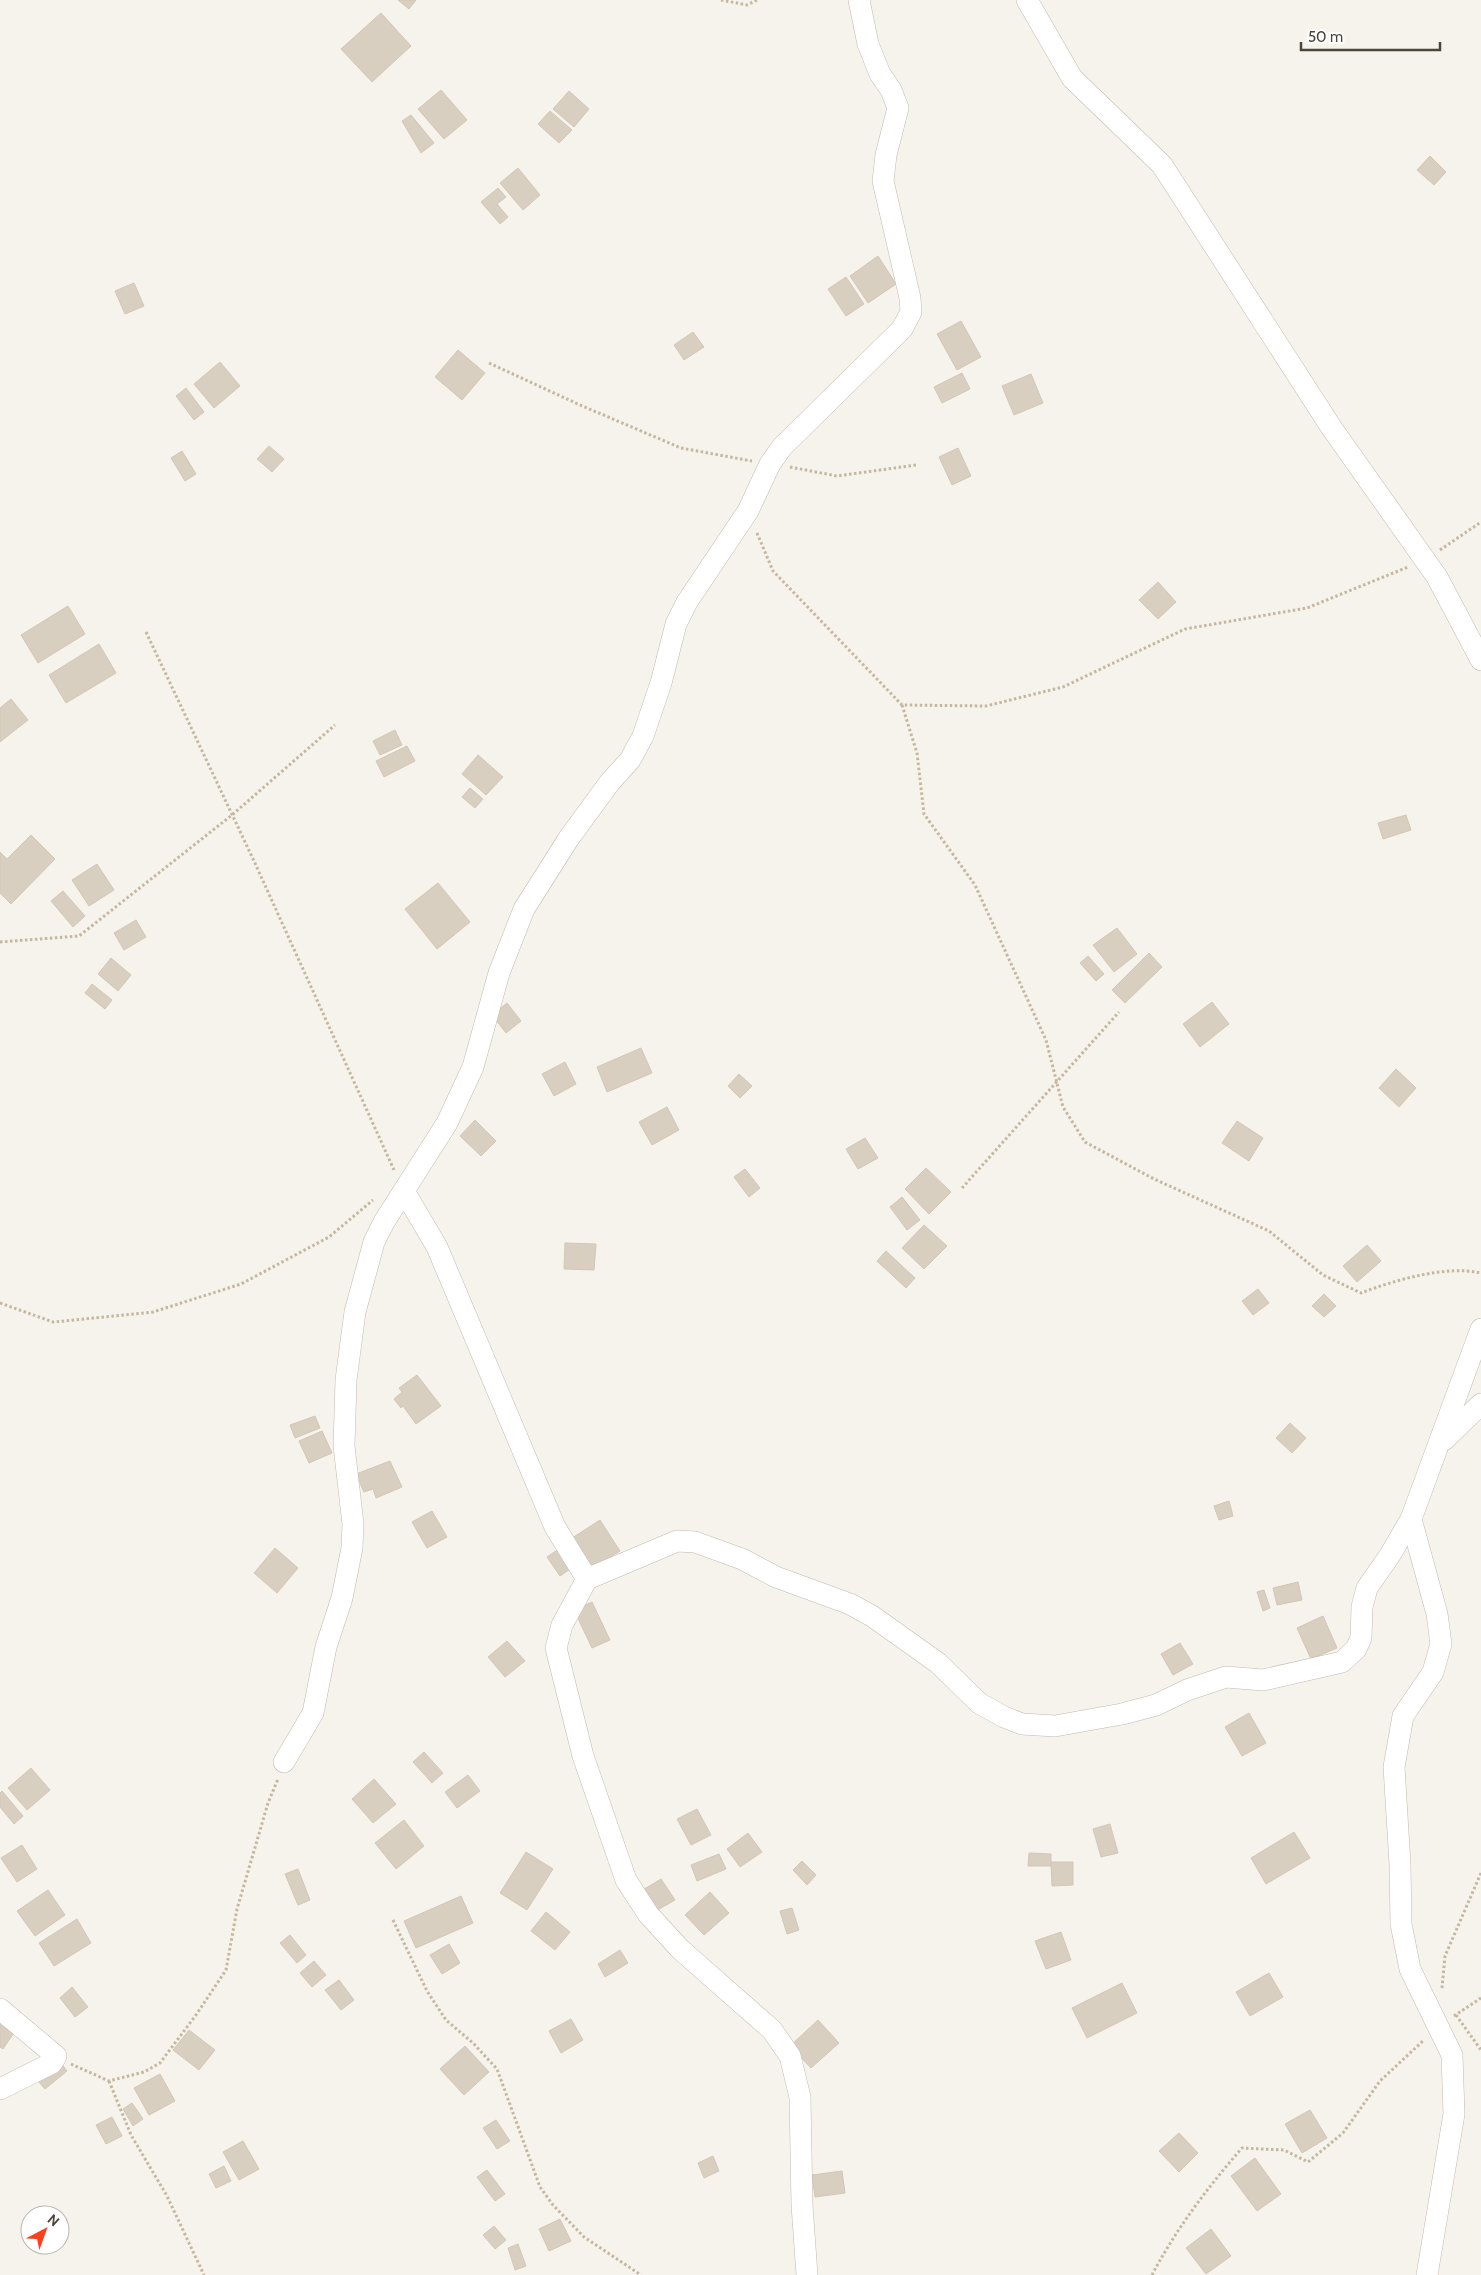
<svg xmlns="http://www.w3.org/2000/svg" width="1481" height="2275" font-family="Cabin,sans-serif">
<rect width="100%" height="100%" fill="#f6f3ec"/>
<g fill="#d8cfc1" stroke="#d3c7b4">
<path d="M398,0H416L409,9Z"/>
<path d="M381,13L411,46L372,82L341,49Z"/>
<path d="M441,90L467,120L444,139L418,109Z"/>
<path d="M569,91L589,109L574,127L553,109Z"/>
<path d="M550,111L572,130L559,143L538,124Z"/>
<path d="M411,115L434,143L421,153L402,121Z"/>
<path d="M1430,156L1446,172L1434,185L1417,170Z"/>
<path d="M518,168L540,195L523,210L500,183Z"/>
<path d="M498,188L506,197L497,204L508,217L500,224L481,202Z"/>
<path d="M878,256L896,284L868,303L850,276Z"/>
<path d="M846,277L864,304L846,316L828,289Z"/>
<path d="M134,283L144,306L125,314L115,291Z"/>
<path d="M961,321L981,357L957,370L937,334Z"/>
<path d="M693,332L704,347L684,360L674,345Z"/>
<path d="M458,350L485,373L462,400L435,377Z"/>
<path d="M220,362L240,386L214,408L194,384Z"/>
<path d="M962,373L970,389L942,403L934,387Z"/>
<path d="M1031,374L1043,403L1014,415L1002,386Z"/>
<path d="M186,388L204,412L194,420L176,396Z"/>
<path d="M269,446L284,459L272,472L257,459Z"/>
<path d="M958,448L971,476L952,485L939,457Z"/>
<path d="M182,451L196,474L185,481L171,458Z"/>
<path d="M1158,582L1176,602L1158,619L1139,600Z"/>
<path d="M68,606L85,634L38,663L21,635Z"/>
<path d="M99,644L116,673L66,703L49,675Z"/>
<path d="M11,699L28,720L0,742V708Z"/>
<path d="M395,730L402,745L380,755L373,741Z"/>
<path d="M407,746L415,761L384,777L376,761Z"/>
<path d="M478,755L503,777L486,795L462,774Z"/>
<path d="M470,788L483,799L475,808L462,797Z"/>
<path d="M1406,815L1411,830L1383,839L1378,823Z"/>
<path d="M31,835L55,859L11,904L0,893V852L7,859Z"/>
<path d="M97,864L114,890L89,906L72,880Z"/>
<path d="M438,883L470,922L437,949L405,909Z"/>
<path d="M63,891L85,916L73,927L51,901Z"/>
<path d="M136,920L146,937L124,950L114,933Z"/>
<path d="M1117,928L1137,954L1114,972L1093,945Z"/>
<path d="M1149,953L1162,967L1125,1003L1112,990Z"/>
<path d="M1088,956L1104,974L1096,981L1080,963Z"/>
<path d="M111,958L131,975L118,991L98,974Z"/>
<path d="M92,984L112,1000L105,1009L85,993Z"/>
<path d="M1212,1002L1229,1024L1200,1047L1183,1024Z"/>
<path d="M507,1003L521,1021L506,1033L492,1015Z"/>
<path d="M641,1048L652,1073L607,1092L597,1067Z"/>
<path d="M565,1062L576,1084L554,1096L542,1074Z"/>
<path d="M1396,1069L1416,1088L1399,1107L1379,1088Z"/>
<path d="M739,1074L752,1086L740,1098L728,1086Z"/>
<path d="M667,1107L679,1130L652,1145L639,1122Z"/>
<path d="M475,1120L496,1141L481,1156L460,1136Z"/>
<path d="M1237,1121L1263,1138L1249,1161L1222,1143Z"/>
<path d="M865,1138L878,1158L858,1169L846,1149Z"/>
<path d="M926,1168L951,1192L929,1214L905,1189Z"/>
<path d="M745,1169L760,1188L749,1197L734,1177Z"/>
<path d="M902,1197L920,1220L907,1230L890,1207Z"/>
<path d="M924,1225L947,1246L924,1269L902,1248Z"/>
<path d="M565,1243L596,1244L594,1270L564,1269Z"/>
<path d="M1367,1245L1381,1261L1357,1282L1343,1266Z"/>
<path d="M886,1251L915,1278L906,1288L877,1261Z"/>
<path d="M1258,1289L1269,1303L1253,1315L1242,1301Z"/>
<path d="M1324,1294L1336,1306L1324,1317L1312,1306Z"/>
<path d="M417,1375L441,1406L416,1424L403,1406L401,1408L394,1399L402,1392L399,1388Z"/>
<path d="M315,1416L320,1428L295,1438L290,1425Z"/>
<path d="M1290,1423L1306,1438L1292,1453L1276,1438Z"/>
<path d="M322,1431L332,1453L309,1463L299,1441Z"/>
<path d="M390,1461L402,1487L376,1498L373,1489L364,1492L356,1474Z"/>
<path d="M1229,1501L1233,1516L1219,1520L1214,1506Z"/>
<path d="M432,1511L447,1537L427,1548L412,1522Z"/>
<path d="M600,1520L620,1551L589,1570L569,1540Z"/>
<path d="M563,1546L576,1565L560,1576L547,1557Z"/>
<path d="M275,1548L298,1568L277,1593L254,1573Z"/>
<path d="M1298,1582L1302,1600L1277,1605L1273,1588Z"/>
<path d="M1264,1590L1270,1608L1263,1611L1257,1592Z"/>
<path d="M592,1602L610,1640L592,1648L574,1610Z"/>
<path d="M1323,1616L1337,1648L1311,1659L1297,1628Z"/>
<path d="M507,1641L525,1661L505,1677L488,1657Z"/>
<path d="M1180,1643L1193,1664L1173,1675L1161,1654Z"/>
<path d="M1249,1713L1266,1743L1242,1756L1225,1727Z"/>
<path d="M424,1752L443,1773L432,1783L413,1762Z"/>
<path d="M31,1768L50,1790L27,1810L8,1788Z"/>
<path d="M468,1775L480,1791L457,1808L445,1792Z"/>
<path d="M374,1779L396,1804L373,1823L352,1799Z"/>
<path d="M2,1791L23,1816L14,1824L0,1807V1793Z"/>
<path d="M697,1809L711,1835L691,1845L677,1819Z"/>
<path d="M404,1820L424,1846L396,1869L375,1843Z"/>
<path d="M1110,1824L1118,1853L1101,1857L1093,1829Z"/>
<path d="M1294,1832L1310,1858L1266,1884L1251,1858Z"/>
<path d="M748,1833L762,1852L740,1867L727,1849Z"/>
<path d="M22,1845L37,1869L17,1882L1,1858Z"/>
<path d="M526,1852L553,1869L527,1910L500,1893Z"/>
<path d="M1029,1853L1051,1854V1866H1028Z"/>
<path d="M719,1854L726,1869L697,1881L691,1865Z"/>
<path d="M802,1861L816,1875L807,1885L793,1870Z"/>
<path d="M1051,1862H1073V1885L1052,1886Z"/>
<path d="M298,1869L310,1900L298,1905L285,1874Z"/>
<path d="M661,1879L675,1900L654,1912L641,1891Z"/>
<path d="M48,1890L65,1915L35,1936L17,1911Z"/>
<path d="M710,1892L729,1913L704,1935L685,1915Z"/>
<path d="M461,1896L473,1923L416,1948L404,1921Z"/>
<path d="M792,1908L799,1930L787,1934L780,1911Z"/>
<path d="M546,1912L570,1932L555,1950L531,1931Z"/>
<path d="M77,1919L91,1943L54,1966L39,1943Z"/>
<path d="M1061,1932L1071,1960L1046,1969L1035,1941Z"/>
<path d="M290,1935L306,1955L297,1963L280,1943Z"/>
<path d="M449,1944L460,1963L442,1974L430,1955Z"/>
<path d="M620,1950L628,1963L605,1977L598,1964Z"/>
<path d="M314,1961L326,1975L312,1987L300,1973Z"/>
<path d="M1269,1973L1283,1997L1250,2016L1236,1992Z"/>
<path d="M339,1980L354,2000L341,2010L325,1990Z"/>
<path d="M1122,1983L1137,2013L1087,2038L1072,2008Z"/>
<path d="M72,1987L88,2007L75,2017L60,1998Z"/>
<path d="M0,2014L18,2027L3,2049L0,2047Z"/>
<path d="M571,2019L583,2040L561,2053L549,2031Z"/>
<path d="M818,2020L839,2043L811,2068L790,2046Z"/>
<path d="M189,2030L215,2050L199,2070L173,2050Z"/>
<path d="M465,2046L489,2072L464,2095L440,2069Z"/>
<path d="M60,2062L67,2071L45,2089L38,2081Z"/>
<path d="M160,2074L175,2101L149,2115L134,2088Z"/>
<path d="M132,2103L143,2119L133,2126L123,2109Z"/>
<path d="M1310,2110L1327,2138L1302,2153L1285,2124Z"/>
<path d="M112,2117L122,2136L106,2144L96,2125Z"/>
<path d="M496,2120L510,2141L497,2149L483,2128Z"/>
<path d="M1179,2133L1198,2153L1179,2172L1159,2151Z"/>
<path d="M243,2141L259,2169L239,2180L223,2152Z"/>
<path d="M713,2156L719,2171L704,2178L698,2163Z"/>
<path d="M1255,2158L1281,2194L1257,2211L1231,2176Z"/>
<path d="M224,2166L231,2181L216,2188L209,2174Z"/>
<path d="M487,2170L505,2194L495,2201L477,2177Z"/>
<path d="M842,2171L845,2193L815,2197L812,2175Z"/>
<path d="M560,2219L571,2241L549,2251L539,2229Z"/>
<path d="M494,2226L506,2240L495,2249L483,2235Z"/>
<path d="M1211,2229L1231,2256L1206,2274L1186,2248Z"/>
<path d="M518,2244L526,2266L515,2270L508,2248Z"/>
</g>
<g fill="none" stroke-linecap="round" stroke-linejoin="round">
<defs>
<g id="minor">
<path d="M1027,0L1072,78L1162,165L1331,427L1437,577L1481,660"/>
<path d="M404,1191L437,1247L555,1527L587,1579L562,1625L556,1648L583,1756L626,1880L648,1914L680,1949L772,2030L790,2056L800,2097L802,2205L807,2275"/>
<path d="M1444,1440L1481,1404"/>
<path d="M587,1579L677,1541L695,1542L742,1559L776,1577L850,1604L872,1616L938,1663L979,1703L1004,1717L1022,1724L1055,1726L1122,1714L1156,1705L1187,1690L1226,1677L1263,1680L1342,1662L1356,1649L1361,1638L1362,1607L1367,1588L1390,1555L1411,1519"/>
<path d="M284,1762L313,1713L326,1647L342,1598L352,1548L353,1524L344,1446L346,1380L355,1312L374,1242L384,1222L447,1123L473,1067L499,973L524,909L569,838L610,782L630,760L643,736L661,683L676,624L687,602L748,511L770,464L782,447L902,329L911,312L910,298L883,181L886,155L898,108L891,90L880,74L868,44L859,0"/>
<path d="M0,2009L56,2056L52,2063L0,2089"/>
<path d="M1427,2275L1454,2114L1452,2055L1410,1969L1401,1924L1400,1864L1394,1767L1403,1716L1433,1672L1441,1644L1437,1614L1411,1519L1481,1329"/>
</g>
</defs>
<use href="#minor" stroke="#c2bbae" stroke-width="22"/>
<g stroke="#c4b79f" stroke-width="3" stroke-dasharray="2.5 2.5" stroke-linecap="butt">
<path d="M721,0L747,5L757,0"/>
<path d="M489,363L580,405L681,448L752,461"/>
<path d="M790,467L837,476L916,465"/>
<path d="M757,533L773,571L902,705L986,706L1063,687L1185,629L1307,608L1408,567"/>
<path d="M1440,550L1481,522"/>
<path d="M146,632L254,861L394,1170"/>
<path d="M902,705L917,753L924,814L975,885L1046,1040L1063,1107L1085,1142L1154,1179L1269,1231L1323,1275L1361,1293C1395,1280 1446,1265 1481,1273"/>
<path d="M0,942L79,936L232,815L335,725"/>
<path d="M962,1188L1119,1012"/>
<path d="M0,1303L53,1322L153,1312L241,1284L329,1237L373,1200"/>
<path d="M393,1920L427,1991L446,2020L473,2043L497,2069L540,2187L553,2205L584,2237L641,2275"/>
<path d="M1442,1988L1445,1956L1481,1873"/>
<path d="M1456,2015L1481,2050"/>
<path d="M1454,2016L1481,1998"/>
<path d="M71,2064L109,2081L144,2072L160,2063L196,2015L226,1970L237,1909L268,1803L278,1779"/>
<path d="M109,2081L131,2135L167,2196L204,2275"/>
<path d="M1152,2275C1176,2229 1208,2187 1242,2148L1284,2150L1308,2162L1343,2133L1380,2081L1424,2040"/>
</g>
<use href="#minor" stroke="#fff" stroke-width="21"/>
</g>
<g transform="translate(45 2230) rotate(41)"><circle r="24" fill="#ffffff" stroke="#b7b4b0"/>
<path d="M0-4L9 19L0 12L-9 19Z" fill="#fc3f1d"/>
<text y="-8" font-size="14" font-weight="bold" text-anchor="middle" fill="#4b4439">N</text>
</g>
<path d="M1301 42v8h139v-8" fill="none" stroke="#4b4439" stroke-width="2.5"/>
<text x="1308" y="42" font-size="15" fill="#4b4439" stroke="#ffffff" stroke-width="4" paint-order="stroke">50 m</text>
</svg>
